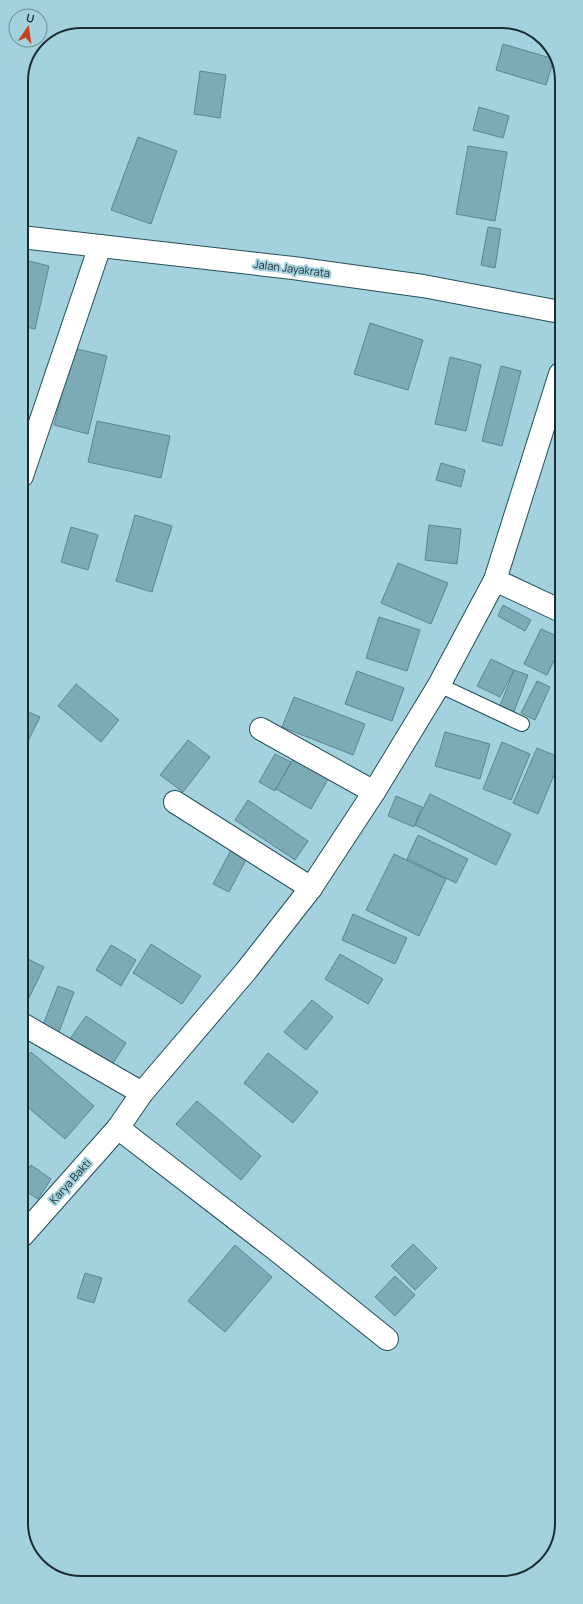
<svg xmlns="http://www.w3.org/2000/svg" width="583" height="1604" font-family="Manrope,sans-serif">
<rect width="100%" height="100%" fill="#a3d2de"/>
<g fill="#7caab5" stroke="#5a8691">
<path d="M503,44L554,59L546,85L496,70Z"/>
<path d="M200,71L226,75L220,118L194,114Z"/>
<path d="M479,107L509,116L503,138L473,130Z"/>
<path d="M138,137L177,151L151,224L111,210Z"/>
<path d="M468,146L507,152L495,221L456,214Z"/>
<path d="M488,227L501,229L495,268L481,265Z"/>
<path d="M21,259L49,266L35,329L21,326Z"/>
<path d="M370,323L423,340L408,390L354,374Z"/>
<path d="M73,348L107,356L88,434L54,425Z"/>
<path d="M450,357L481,365L466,431L435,424Z"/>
<path d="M501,366L521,371L502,446L482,441Z"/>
<path d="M97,421L170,436L161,478L88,462Z"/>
<path d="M441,463L465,470L461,487L436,480Z"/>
<path d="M135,515L172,526L152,592L116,581Z"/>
<path d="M429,525L461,529L457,564L425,560Z"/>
<path d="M71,527L98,535L88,570L61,562Z"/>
<path d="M398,563L448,583L431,624L381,603Z"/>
<path d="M503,605L531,620L525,631L498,616Z"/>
<path d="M379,617L420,630L407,671L366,658Z"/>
<path d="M541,629L561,638V646L547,675L524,664Z"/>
<path d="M491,659L514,670L500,697L477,686Z"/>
<path d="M514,670L528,675L513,714L499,708Z"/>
<path d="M357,671L404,688L392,721L345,704Z"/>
<path d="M537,681L550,687L535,720L521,713Z"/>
<path d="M76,684L119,720L101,742L58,706Z"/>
<path d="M294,697L365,724L353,755L282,727Z"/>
<path d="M22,709L40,717L22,753Z"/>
<path d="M445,732L490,744L480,779L435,766Z"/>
<path d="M188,740L210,757L183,792L160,775Z"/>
<path d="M502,742L530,754L511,800L483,789Z"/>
<path d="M537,748L561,758L538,814L513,803Z"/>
<path d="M275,754L291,762L275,791L259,782Z"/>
<path d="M296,754L331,774L311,809L276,789Z"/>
<path d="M430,794L511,834L496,865L415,825Z"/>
<path d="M396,796L422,807L414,827L388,816Z"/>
<path d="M248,800L308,841L295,860L235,820Z"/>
<path d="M418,835L468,859L456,883L407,859Z"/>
<path d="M231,850L247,858L229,892L213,884Z"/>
<path d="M394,854L446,879L419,936L366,910Z"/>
<path d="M353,914L407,938L395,964L342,940Z"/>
<path d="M151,944L201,976L182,1004L133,973Z"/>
<path d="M111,945L136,960L121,986L96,970Z"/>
<path d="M340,954L383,979L368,1004L325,979Z"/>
<path d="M22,956L44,967L23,1010L22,1009Z"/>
<path d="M58,986L74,992L59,1032L43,1025Z"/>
<path d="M312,1000L333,1017L306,1050L284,1032Z"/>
<path d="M86,1016L126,1043L108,1071L67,1043Z"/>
<path d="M31,1052L94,1106L65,1139L23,1103L22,1063Z"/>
<path d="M268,1053L318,1092L293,1123L244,1083Z"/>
<path d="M197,1101L261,1156L241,1180L176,1124Z"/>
<path d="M31,1165L51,1179L38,1199L23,1190V1178Z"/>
<path d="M413,1244L437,1268L415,1290L391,1266Z"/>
<path d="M235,1245L272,1277L225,1332L188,1301Z"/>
<path d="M85,1273L102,1278L94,1303L77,1298Z"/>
<path d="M395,1276L415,1295L395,1316L375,1297Z"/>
</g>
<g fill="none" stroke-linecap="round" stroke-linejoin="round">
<defs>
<path id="service" d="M439,685L522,724"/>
<g id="minor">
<path d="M21,237L293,268L423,286L560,312"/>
<path d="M22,476L100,246"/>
<path d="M495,580L561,611"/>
<path d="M261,729L374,792"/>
<path d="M175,802L311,888"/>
<path d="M22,1024L142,1093"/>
<path d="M23,1235L118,1128"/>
<path d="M387,1339L280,1253L118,1128L142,1093L246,971L311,888L374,792L439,685L495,580L560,374"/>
</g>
</defs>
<use href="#service" stroke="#234f59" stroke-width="16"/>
<use href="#minor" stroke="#234f59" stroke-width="24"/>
<use href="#service" stroke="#fff" stroke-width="14"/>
<use href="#minor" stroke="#fff" stroke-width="22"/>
</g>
<g text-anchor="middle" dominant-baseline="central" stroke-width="4" stroke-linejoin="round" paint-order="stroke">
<g font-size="11" fill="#1b2d32" stroke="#a3d2de">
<text transform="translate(292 268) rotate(7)">Jalan Jayakrata</text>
<text transform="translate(70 1181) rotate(-48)">Karya Bakti</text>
</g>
</g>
<path d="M0 0H583V1604H0ZM81 28H502A53 53 0 0 1 555 81V1523A53 53 0 0 1 502 1576H81A53 53 0 0 1 28 1523V81A53 53 0 0 1 81 28Z" fill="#a3d2de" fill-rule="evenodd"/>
<path fill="none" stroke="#1b2d32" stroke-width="2" d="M81 28H502A53 53 0 0 1 555 81V1523A53 53 0 0 1 502 1576H81A53 53 0 0 1 28 1523V81A53 53 0 0 1 81 28Z"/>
<g transform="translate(28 28) rotate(13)"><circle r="19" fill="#a3d2de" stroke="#6d9099"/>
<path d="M0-3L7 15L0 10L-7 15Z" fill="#c83f1b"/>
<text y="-6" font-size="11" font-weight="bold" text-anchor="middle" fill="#1b2d32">U</text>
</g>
</svg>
